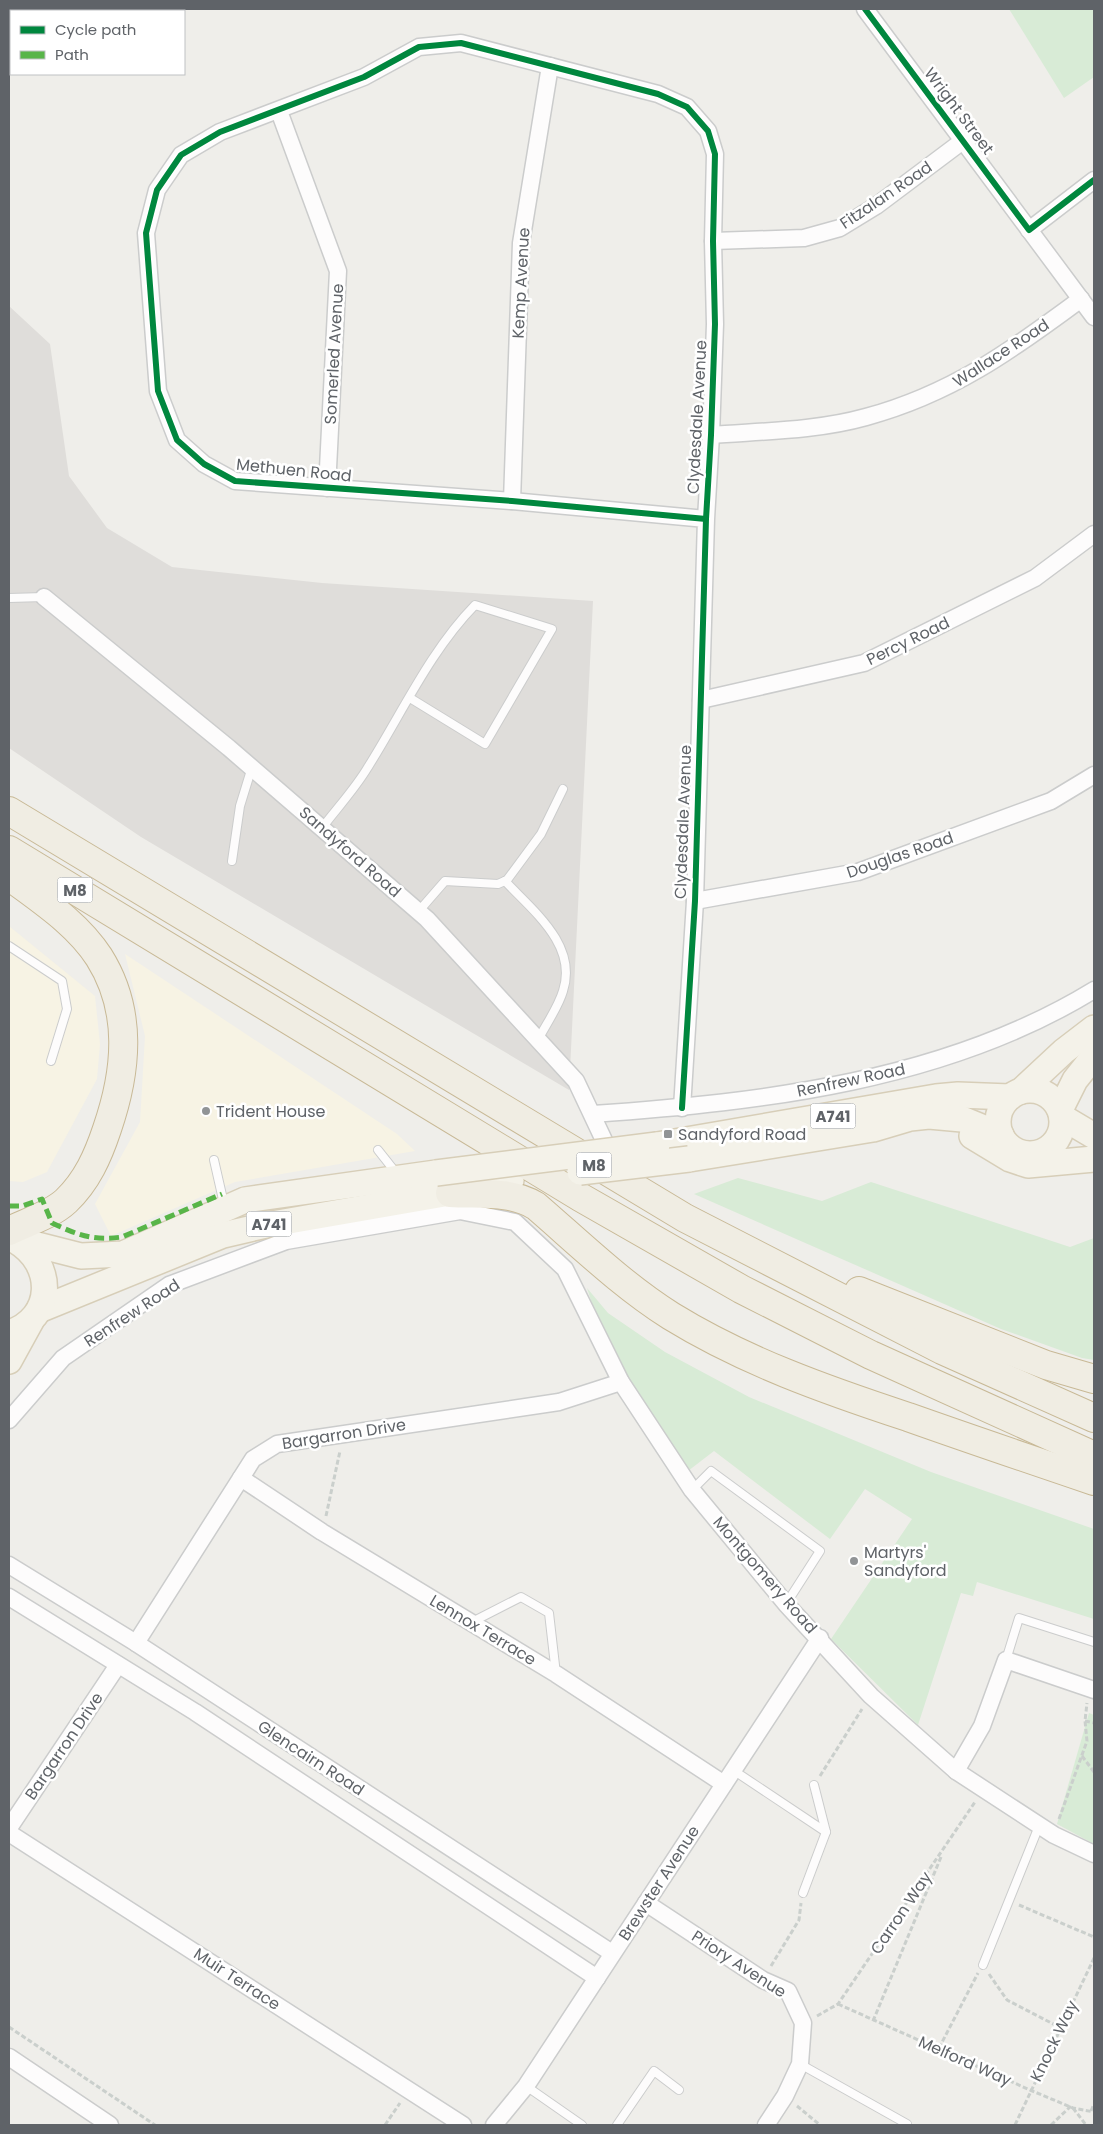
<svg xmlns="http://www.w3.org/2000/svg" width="1103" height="2134" font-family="Poppins,sans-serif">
<rect width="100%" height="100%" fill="#efeeea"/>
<g fill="#f7f3e4">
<path d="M9,926L95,996L100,1044L97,1079L47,1172L23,1182L9,1181Z"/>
<path d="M125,954L397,1134L415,1151L235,1182L111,1236L95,1204L140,1122L145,1036Z"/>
</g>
<path fill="#dfddda" d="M9,306L50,344L69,476L107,528L172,567L322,583L593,601L569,1090L141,837L9,748Z"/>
<g fill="#d8ebd6">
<path d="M1009,9H1094V77L1064,98Z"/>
<path d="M738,1178L822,1201L871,1182L1070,1247L1094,1238V1360L1082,1358L1001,1329L694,1194Z"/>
<path d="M587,1288L608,1313L665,1352L749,1397L931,1472L1094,1529V1619L977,1582L973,1596L961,1593L918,1725L831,1639L912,1519L865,1489L830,1539L714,1451L688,1471C649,1414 607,1355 587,1288Z"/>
<path d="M1089,1713L1094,1715V1844L1057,1824Z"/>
</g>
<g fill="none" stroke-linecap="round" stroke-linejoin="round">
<defs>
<g id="lane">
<path d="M9,598L44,597"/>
<path d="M322,828C337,808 355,789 368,767C402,713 430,651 475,605L552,629L485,744L410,698"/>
<path d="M232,861L240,806L252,767"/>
<path d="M505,881C533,911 578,945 563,991C558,1008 546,1024 538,1040"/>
<path d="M418,912L445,881L498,884L507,880L541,834L563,789"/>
<path d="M9,946L62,981L67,1009L51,1061"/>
<path d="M378,1150L397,1174"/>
<path d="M214,1160L224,1204"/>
<path d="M692,1490L711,1471L820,1551L786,1604"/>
<path d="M472,1622L521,1597L549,1613L556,1674"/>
<path d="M1006,1660L1019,1618L1094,1642"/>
<path d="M733,1770L826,1832"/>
<path d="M803,1893L826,1832L814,1785"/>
<path d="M983,1965L1039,1826"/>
<path d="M800,2064L907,2124"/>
<path d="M526,2086L582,2125"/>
<path d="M617,2125L654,2071L679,2090"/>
</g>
<g id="street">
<path d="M865,9L1094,317"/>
<path d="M279,111L338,271L327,488"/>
<path d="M1029,230L1094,180"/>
<path d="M713,241L804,238L840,228L876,206L964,140"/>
<path d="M711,435C762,431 816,431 866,417C951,394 1011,351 1081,299"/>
<path d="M512,501L521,243L550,66"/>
<path d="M44,597L229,748L427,919L576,1081L609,1151"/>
<path d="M701,700L864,663L1035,578L1094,534"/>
<path d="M695,901L858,872L1051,801L1094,775"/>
<path d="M682,1108L695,901L706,519L711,435L715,324L713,241L715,154L708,131L687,107L658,94L461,43L419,47L364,77L220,132L181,155L157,190L146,233L158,391L177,440L204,464L235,481L512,501L706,519"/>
<path d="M593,1114C764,1102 945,1081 1094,990"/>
<path d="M9,1420L63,1358L169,1285L286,1241L460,1211L515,1222L565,1269L621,1382L692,1490L786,1604L871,1696L956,1771L1054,1835L1094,1854"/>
<path d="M241,1478L322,1532L556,1674L724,1784"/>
<path d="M9,1565L136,1643L612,1953"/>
<path d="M9,1597L195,1712L597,1978"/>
<path d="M136,1643L253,1459L277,1444L559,1402L621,1382"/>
<path d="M956,1771L982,1726L1006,1660L1094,1690"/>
<path d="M9,1828L118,1665"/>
<path d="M9,1833L463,2125"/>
<path d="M646,1903L763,1980L788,1991L803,2023L800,2064L785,2096L766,2125"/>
<path d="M9,2057L110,2125"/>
<path d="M494,2125L526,2086L820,1638"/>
</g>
<g id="primary">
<circle cx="1030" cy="1122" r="32"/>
<path d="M1021,1091L1064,1051L1094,1028"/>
<path d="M1060,1110L1075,1080L1094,1056"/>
<path d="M1062,1117L1094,1136"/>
<path d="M972,1136L1010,1159L1028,1165L1094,1159"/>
<path d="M657,1145L936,1097L958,1095L1010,1097"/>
<path d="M689,1159L873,1129L910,1118L929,1116L962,1119L1001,1135"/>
<path d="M14,1239L81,1256L123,1254L245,1200L436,1173"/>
<path d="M39,1310L223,1235L266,1225L450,1193L511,1180"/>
<path d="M9,1333C55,1318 55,1264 16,1241"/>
<path d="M9,1361L31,1321"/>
</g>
<g id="highway">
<path d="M9,811L685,1218L942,1350L1094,1418"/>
<path d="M9,850L580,1197L741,1289L871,1355L1094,1456"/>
<path d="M9,876C41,900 77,923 99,957C133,1011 127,1071 107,1129C98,1156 87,1181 66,1201C51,1215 27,1222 9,1231"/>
<path d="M450,1193C480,1195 510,1190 536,1206C580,1244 622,1285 671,1316C744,1361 826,1390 908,1417C970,1439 1032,1460 1094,1481"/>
<path d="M859,1291L1046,1365L1094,1379"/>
</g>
</defs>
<use href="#lane" stroke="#cbcccc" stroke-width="10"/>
<use href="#street" stroke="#cbcccc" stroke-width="19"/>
<use href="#primary" stroke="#d7ceb8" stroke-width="28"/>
<use href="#highway" stroke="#c8b996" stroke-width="30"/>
<g stroke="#cacfcc" stroke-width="3" stroke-dasharray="5 2.5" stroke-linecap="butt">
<path d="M326,1516L340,1451"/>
<path d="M1085,1721L1094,1723"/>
<path d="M1082,1756L1094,1772"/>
<path d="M820,1776L862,1709"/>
<path d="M1059,1819L1087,1741L1085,1721L1087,1703"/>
<path d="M1019,1905L1094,1937"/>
<path d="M771,1966L799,1920L801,1903"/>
<path d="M989,1974L1007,2000L1061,2028"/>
<path d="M838,2004L1030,2090L1073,2108L1094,2112"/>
<path d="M817,2016L838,2004L975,1802"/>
<path d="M873,2021L941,1857"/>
<path d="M9,2027L155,2125"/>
<path d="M939,2048L978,1973"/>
<path d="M797,2106L820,2125"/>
<path d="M1073,2108L1086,2125"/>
<path d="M1091,2111L1094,2104"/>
<path d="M385,2125L400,2103"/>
<path d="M1015,2125L1094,1958"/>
<path d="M1051,2125L1071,2106"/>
</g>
<use href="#lane" stroke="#fdfcfc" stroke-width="8"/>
<use href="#street" stroke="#fdfcfc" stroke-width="16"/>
<use href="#primary" stroke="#f4f2e9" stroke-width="25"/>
<use href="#highway" stroke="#f0ede3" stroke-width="28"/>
<defs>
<g id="primary-bridge">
<path d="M580,1172L689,1159"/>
<path d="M436,1173L657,1145"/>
</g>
</defs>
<use href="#primary-bridge" stroke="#d7ceb8" stroke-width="28" stroke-linecap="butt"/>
<use href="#primary-bridge" stroke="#f4f2e9" stroke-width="25"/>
<path stroke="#58b549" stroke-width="5" stroke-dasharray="10 5" stroke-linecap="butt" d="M9,1206H22L42,1199L52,1223C78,1235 93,1241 122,1237L222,1194"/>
<defs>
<g id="cycleway">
<path d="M865,9L1029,230L1094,180"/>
<path d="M682,1108L695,901L706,519L711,435L715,324L713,241L715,154L708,131L687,107L658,94L461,43L419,47L364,77L220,132L181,155L157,190L146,233L158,391L177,440L204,464L235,481L512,501L706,519"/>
</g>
</defs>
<use href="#cycleway" stroke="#fff" stroke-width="9"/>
<use href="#cycleway" stroke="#00873e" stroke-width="6"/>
</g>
<g fill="#919496" stroke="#fff" stroke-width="2">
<circle cx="206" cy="1111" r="5"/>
<rect x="663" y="1129" width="10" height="10" rx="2.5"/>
<circle cx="854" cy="1561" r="5"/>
</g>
<g text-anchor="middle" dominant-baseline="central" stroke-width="5" stroke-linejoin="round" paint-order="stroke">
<g fill="#fff" stroke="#8f9295" stroke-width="1">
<rect x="57.5" y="877.5" width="35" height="25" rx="4"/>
<rect x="810.5" y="1103.5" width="45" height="25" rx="4"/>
<rect x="576.5" y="1152.5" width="35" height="25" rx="4"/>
<rect x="246.5" y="1211.5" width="45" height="25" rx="4"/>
</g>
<g font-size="15" font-weight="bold" fill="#5f6368">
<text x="75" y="890">M8</text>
<text x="833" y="1116">A741</text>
<text x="594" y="1165">M8</text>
<text x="269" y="1224">A741</text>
</g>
<g font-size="16" fill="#5f6368" stroke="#fff">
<text transform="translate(959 111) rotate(53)">Wright Street</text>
<text transform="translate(886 195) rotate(-34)">Fitzalan Road</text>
<text transform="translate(521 283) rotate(-87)">Kemp Avenue</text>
<text transform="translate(1001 353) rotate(-33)">Wallace Road</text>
<text transform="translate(334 354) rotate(-87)">Somerled Avenue</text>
<text transform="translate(697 417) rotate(-87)">Clydesdale Avenue</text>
<text transform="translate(294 470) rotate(6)">Methuen Road</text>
<text transform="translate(908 641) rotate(-26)">Percy Road</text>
<text transform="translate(683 822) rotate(-88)">Clydesdale Avenue</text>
<text transform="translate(350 852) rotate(41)">Sandyford Road</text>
<text transform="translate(900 855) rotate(-19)">Douglas Road</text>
<text transform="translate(851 1080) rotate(-12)">Renfrew Road</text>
<text transform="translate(132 1313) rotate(-33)">Renfrew Road</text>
<text transform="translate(344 1434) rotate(-9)">Bargarron Drive</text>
<text transform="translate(765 1575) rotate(49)">Montgomery Road</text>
<text transform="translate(483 1630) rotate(31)">Lennox Terrace</text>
<text transform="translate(64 1746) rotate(-56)">Bargarron Drive</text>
<text transform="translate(311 1758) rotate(33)">Glencairn Road</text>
<text transform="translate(659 1883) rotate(-57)">Brewster Avenue</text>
<text transform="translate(901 1913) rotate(-56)">Carron Way</text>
<text transform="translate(739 1964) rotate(33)">Priory Avenue</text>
<text transform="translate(237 1979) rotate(33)">Muir Terrace</text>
<text transform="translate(1054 2041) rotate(-64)">Knock Way</text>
<text transform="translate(965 2061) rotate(24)">Melford Way</text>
</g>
<g font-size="16" fill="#5f6368" stroke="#fff" text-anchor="start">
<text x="216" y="1111">Trident House</text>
<text x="678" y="1134">Sandyford Road</text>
<text x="864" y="1552">Martyrs'<tspan x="864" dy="18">Sandyford</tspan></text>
</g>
</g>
<rect width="1103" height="2134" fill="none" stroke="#5f6368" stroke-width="20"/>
<rect x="10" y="10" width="175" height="65" fill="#ffffff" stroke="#bfc1c3"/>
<rect x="20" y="26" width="25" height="8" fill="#00873e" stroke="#bfc1c3"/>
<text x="55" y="35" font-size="15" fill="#5f6368">Cycle path</text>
<rect x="20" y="51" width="25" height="8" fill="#58b549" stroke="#bfc1c3"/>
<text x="55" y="60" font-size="15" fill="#5f6368">Path</text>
</svg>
